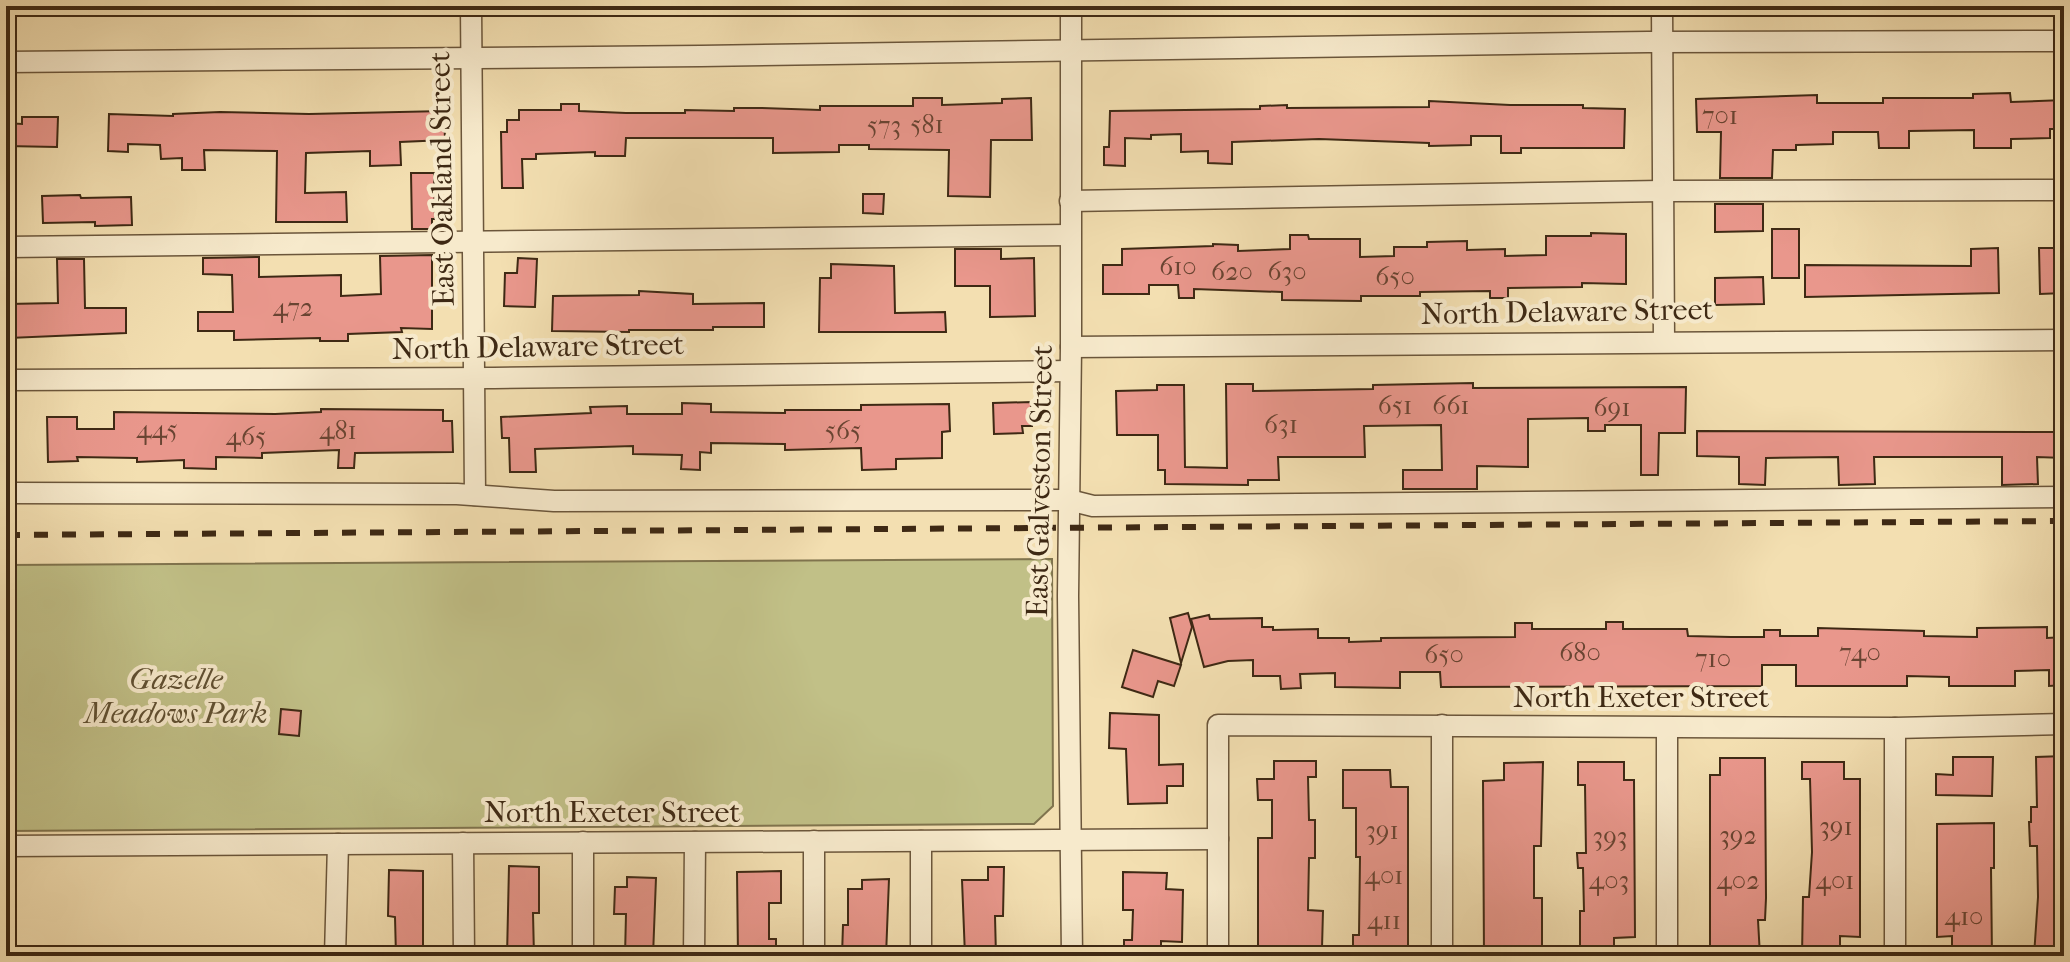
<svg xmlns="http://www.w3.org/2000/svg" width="2070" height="962" font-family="'IM FELL French Canon',serif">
<rect width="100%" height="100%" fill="#f3dfb1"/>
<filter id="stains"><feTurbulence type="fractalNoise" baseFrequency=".0025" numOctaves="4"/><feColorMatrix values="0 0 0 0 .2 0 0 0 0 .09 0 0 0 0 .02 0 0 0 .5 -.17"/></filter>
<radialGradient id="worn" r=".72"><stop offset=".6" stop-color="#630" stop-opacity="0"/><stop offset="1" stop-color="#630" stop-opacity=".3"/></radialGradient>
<path fill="#c1c087" stroke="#80744e" stroke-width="2" d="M1052,559L1053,806L1034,824L6,831V565Z"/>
<g fill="#e9978c" stroke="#3e2914" stroke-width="2">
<path d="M2010,93L2011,102L2064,100V129H2050V138L2011,139V148H1974V130L1909,131V148H1879L1878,132H1833V144L1796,145V150H1773L1772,178H1720L1721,132H1697L1696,99L1817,95V103H1883V98H1973V94Z"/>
<path d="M913,98H942V105L1002,103V99L1031,98L1032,140H991L990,197L948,196L949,150L869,149V145H839V152L773,153V138H626L625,156H595V152L536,154V159H522L523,188H502L501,132H507V120H519V110H561V104H579V111L626,113H685V110L734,111V108H762L820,110V106H913Z"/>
<path d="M1429,101L1510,105H1583V108L1625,109L1624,148H1521V153H1501V136H1471V145L1429,146V143L1319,139L1232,142V164L1208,163V151L1181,152V134L1151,135V139L1125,138V166L1104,165V147H1109L1110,111L1260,109V106L1287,105V108L1429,107Z"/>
<path d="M444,111L445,140L400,142L401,165L370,166V151L306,153L305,193L346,192L347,222H276L277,151L204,150L205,170H182V158L161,159L160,145L128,144V152L108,151L109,114L173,116V114L220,112L309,114Z"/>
<path d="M22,117H58L57,147L6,146V123L22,124Z"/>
<path d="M411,173H434L435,219H432V229H412Z"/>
<path d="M863,194H884L883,214L863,213Z"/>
<path d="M80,195L81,198L131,197L132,225L95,226V222L43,223L42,196Z"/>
<path d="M1715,204H1763V231L1715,232Z"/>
<rect x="1772" y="229" width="27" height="49"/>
<path d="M1591,233L1626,234V284L1582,283V287L1508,288V298H1490V291L1420,292V296H1361V301L1282,300V292L1194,289V298H1179L1178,285H1149V294H1103V265H1122V249L1213,246V244L1238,245V251L1290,249V235H1308L1309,239H1360V257L1394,256V247H1427V242L1467,241V250L1505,249V256L1546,255V236H1591Z"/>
<path d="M1998,248L1999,293L1805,297V265L1971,266V249Z"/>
<path d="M2039,248H2064V293L2040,294Z"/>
<path d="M955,249H1001V259L1034,258L1035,316L990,317V286H955Z"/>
<path d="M432,255V329L401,328L402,332L348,334V341H320V338L234,340V331H198V312H233L232,275L203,274V258L259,257V277L341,275V296L381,294L380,256Z"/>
<path d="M518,258L537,259L535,307L504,306L505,273H517Z"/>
<path d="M57,259H84L85,308H126V333L9,338L8,304L58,303Z"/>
<path d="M831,264L894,266L895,313L945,312L946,332H819L820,278H831Z"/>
<path d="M1763,277L1764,304L1715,305V278Z"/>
<path d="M639,291L693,294V304L764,303V327H713V330H629V332L552,331L553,296L639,295Z"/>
<path d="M1473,383V388L1686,387L1685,433H1659L1658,475H1641V425H1605V431H1588V418L1528,419V467L1477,466V489H1403V470H1442L1441,425L1364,426L1365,457H1278L1279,480H1248V485L1165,484V470H1158V435H1117L1116,391L1157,390V385H1184L1185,467L1227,468L1226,384H1253V391L1373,389V385Z"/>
<path d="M1031,402L1032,426H1022L1023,433L994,434L993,403Z"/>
<path d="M682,403L711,404V412L785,413V410H861V405L949,404L950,431L942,432V458L896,459V469L862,470L861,448L785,450V444L711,443V453L700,452V470L681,469L682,455L633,454V446L535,449L536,472H510L509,438H502L501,417L591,413L590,407L627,406V414H682Z"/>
<path d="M321,409L443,410V421H452L453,452L355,453L354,468H338L339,450L262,453V458L216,457V469L184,468V460L137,462V458L77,457L78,461L48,462L47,417H77V429H114V412L275,414L321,412Z"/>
<path d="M1697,431L2064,432V458L2037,457L2038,484L2002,485V457H1874L1875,484L1839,485L1838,457L1766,458L1765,485L1739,484V457L1697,456Z"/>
<path d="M1188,613L1192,627L1181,663L1170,618Z"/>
<path d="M1209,615L1210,619L1262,618V627H1273V630L1318,629V638H1349V642L1381,641V638L1515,637V623H1532V629H1606V622H1623V629H1687L1688,636L1731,637H1764V630H1780V636H1818V628L1924,631V636L1977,637V628L2047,627V638L2064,637V685L2049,686V670L2015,671V686H1949V677L1907,676V686H1796V665H1762V686L1441,687L1440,672H1400V688L1335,687V673L1300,674L1301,688L1281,689L1280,676H1253V660L1228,661L1204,667L1191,619Z"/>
<path d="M1133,650L1181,665L1174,686L1158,681L1153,697L1122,687Z"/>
<path d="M281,709L301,711L299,736L279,734Z"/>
<path d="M1110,713L1159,715V765L1183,764V786H1167V803L1128,804L1126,749L1109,748Z"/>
<path d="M2064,756V956H2034L2038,897L2037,846H2030L2029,822H2031V807H2037L2036,757Z"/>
<path d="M1953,757H1993L1992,796L1936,795V774L1953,775Z"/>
<path d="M1720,758H1765L1766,898L1765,920H1758L1760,956H1710V775H1720Z"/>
<path d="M1274,761H1316V777H1308L1309,820H1315V858H1309L1308,910L1323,911L1322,948H1315V956H1258V838H1272V800H1258L1257,779H1274Z"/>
<path d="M1543,762L1541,846H1534V898H1542V956H1484L1483,781L1504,780V763Z"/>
<path d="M1578,762H1624V780H1634L1635,937L1614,938V956H1580V911H1584L1583,868H1578L1577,853H1586L1585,785H1578Z"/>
<path d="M1802,762H1844V779H1860V937L1840,936V956H1802L1803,897H1809L1812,852L1810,779H1802Z"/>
<path d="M1343,770H1390L1391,787H1408V956H1353V935H1359L1360,857H1356V808H1343Z"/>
<path d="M1994,823V868H1991L1992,956H1952V936L1937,937V824Z"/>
<path d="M509,866L539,867V913H533L534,956H507Z"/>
<path d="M988,867H1004L1003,916H995L996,956H965L962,880H988Z"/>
<path d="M389,870L423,871V956H396L395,917L388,916Z"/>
<path d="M781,871V903H769V939H776V956H738L737,872Z"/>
<path d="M1123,872L1167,873L1166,889L1183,890L1182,942L1161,941V956H1124V940H1132L1133,910H1123Z"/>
<path d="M627,877L656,878L653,956H625L626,914H614L615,887H627Z"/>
<path d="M889,879L886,956H842L843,925H848V889H862V880Z"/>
</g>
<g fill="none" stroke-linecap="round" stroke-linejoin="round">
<defs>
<g id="minor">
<path d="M471,6L475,495"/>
<path d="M1071,6V347L1068,596L1072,956"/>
<path d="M1662,6L1664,341"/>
<path d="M6,62L701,56L1648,42L2064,41"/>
<path d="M1070,201L1661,191L2064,190"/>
<path d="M6,247L1070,235"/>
<path d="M1071,347L2064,340"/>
<path d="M6,380L494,378L1070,371"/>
<path d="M6,493L457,494L554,501L1069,500L1093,506L2064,497"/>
<path d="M1442,725V956"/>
<path d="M1667,728V956"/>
<path d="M1895,728V956"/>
<path d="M921,841V956"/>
<path d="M583,842V956"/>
<path d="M463,843L464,956"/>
<path d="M6,846L1218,839"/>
<path d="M335,956L338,844"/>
<path d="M694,956L695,842"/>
<path d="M814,956V841"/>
<path d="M1218,956V725L1895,728L2064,724"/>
</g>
</defs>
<use href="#minor" stroke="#6b563b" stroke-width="23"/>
<use href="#minor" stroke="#f7eacc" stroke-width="20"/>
<path stroke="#3e2914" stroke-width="6" stroke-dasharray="14 14" stroke-linecap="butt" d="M6,535L2064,521"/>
</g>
<g text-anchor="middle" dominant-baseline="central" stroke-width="8" stroke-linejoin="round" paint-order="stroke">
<g font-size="26" fill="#694432">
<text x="1720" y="115">701</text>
<text x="927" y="124">581</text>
<text x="884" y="125">573</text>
<text x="1178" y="266">610</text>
<text x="1232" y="271">620</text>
<text x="1287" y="271">630</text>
<text x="1395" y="276">650</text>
<text x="293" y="307">472</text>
<text x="1395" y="405">651</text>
<text x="1451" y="405">661</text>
<text x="1612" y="407">691</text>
<text x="1281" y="424">631</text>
<text x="157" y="429">445</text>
<text x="338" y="430">481</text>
<text x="843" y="430">565</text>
<text x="246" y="436">465</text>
<text x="1580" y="652">680</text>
<text x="1860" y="652">740</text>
<text x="1444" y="654">650</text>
<text x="1713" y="658">710</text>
<text x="1836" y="826">391</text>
<text x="1382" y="830">391</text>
<text x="1738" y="835">392</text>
<text x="1610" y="836">393</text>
<text x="1384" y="875">401</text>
<text x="1609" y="880">403</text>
<text x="1738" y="880">402</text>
<text x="1835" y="880">401</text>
<text x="1964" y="916">410</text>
<text x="1384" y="920">411</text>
</g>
<g font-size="30" fill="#3e2914" stroke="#f7eacc">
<text transform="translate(442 179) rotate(-91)">East Oakland Street</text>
<text transform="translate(1567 312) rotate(-1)">North Delaware Street</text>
<text transform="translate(538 347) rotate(-1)">North Delaware Street</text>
<text transform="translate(1040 481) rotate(-89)">East Galveston Street</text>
<text x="1641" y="697">North Exeter Street</text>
<text x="612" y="812">North Exeter Street</text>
</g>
<g font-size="30" font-style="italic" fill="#5f4f31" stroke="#f7eacc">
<text x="176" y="679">Gazelle<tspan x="176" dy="34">Meadows Park</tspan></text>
</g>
</g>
<rect width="2070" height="962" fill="none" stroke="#f3dfb1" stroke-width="32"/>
<rect x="8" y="8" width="2054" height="946" fill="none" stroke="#3e2914" stroke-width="4"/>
<rect x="16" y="16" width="2038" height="930" fill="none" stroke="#3e2914" stroke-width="2"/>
<rect width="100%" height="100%" filter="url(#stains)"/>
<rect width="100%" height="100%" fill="url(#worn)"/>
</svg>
